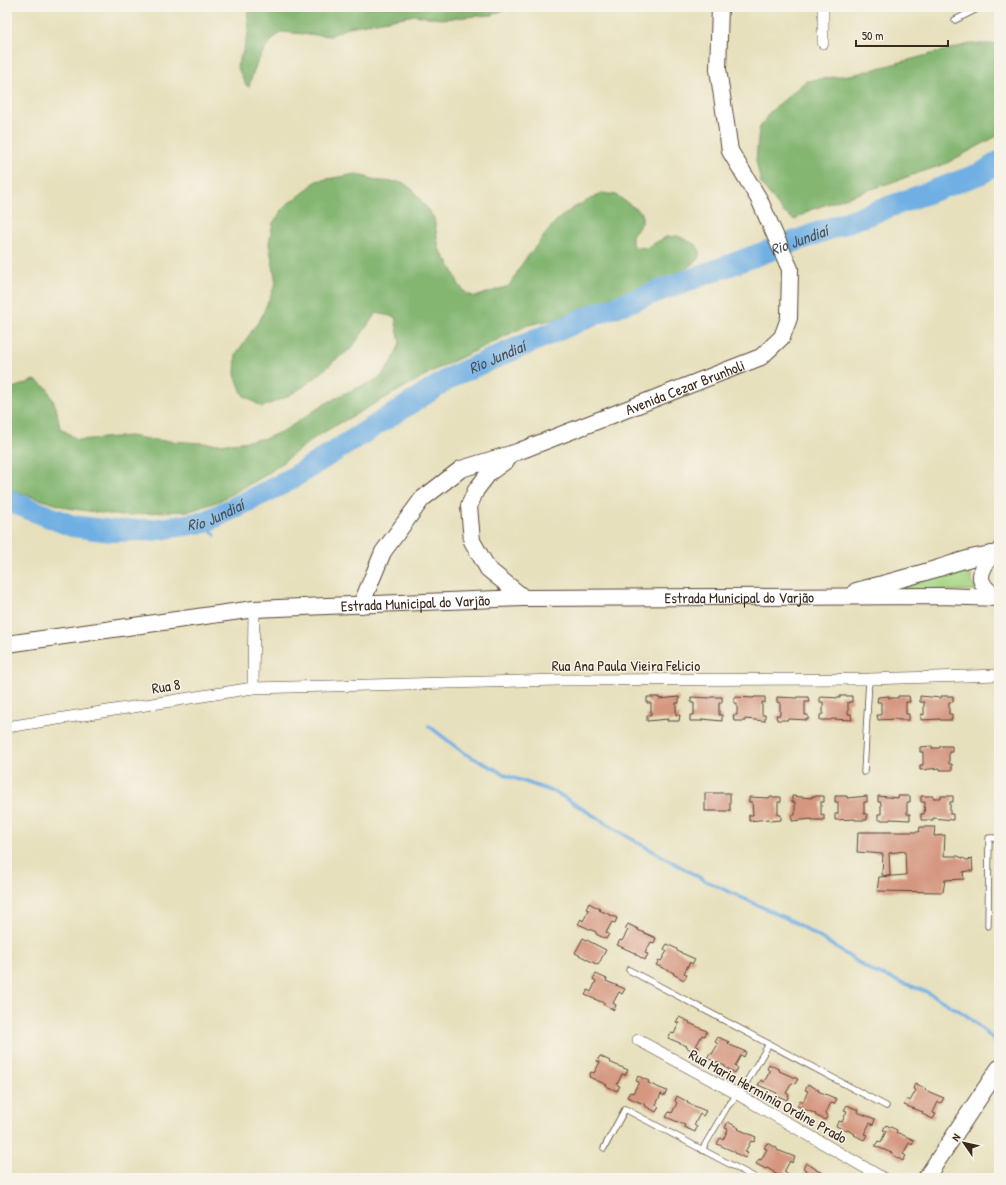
<svg xmlns="http://www.w3.org/2000/svg" width="1006" height="1185" font-family="'Patrick Hand',sans-serif">
<rect width="100%" height="100%" fill="#f7f3e8"/>
<filter id="ink" filterUnits="userSpaceOnUse"><feTurbulence type="fractalNoise" baseFrequency=".025" numOctaves="2"/><feDisplacementMap in="SourceGraphic" scale="8" xChannelSelector="R" yChannelSelector="G"/><feConvolveMatrix kernelMatrix="1 2 1 2 8 2 1 2 1" color-interpolation-filters="sRGB"/></filter>
<filter id="wash" filterUnits="userSpaceOnUse"><feTurbulence type="fractalNoise" baseFrequency=".012" numOctaves="4" result="noise"/><feDisplacementMap in="SourceGraphic" scale="16" xChannelSelector="R" yChannelSelector="G"/><feGaussianBlur stdDeviation="0.9" result="paint"/><feColorMatrix in="noise" values="0 0 0 0 0 0 0 0 0 0 0 0 0 0 0 0 0 1.4 0 .05"/><feComposite in="paint" operator="in"/></filter>
<g filter="url(#wash)">
<rect width="100%" height="100%" fill="#e7e0bd"/>
<path fill="#a5d584" stroke="#708051" d="M969,564L971,580L976,590L889,592Z"/>
<g fill="#84b672" stroke="#607048">
<path d="M247,7H511L492,15L440,19L415,15L349,27L330,36L281,32C263,46 254,66 249,87L246,85L237,66L244,49L249,29Z"/>
<path d="M969,44H999V135L945,164L810,210L795,220L783,212L761,183L756,160L759,129L769,113L806,81L856,74Z"/>
<path d="M356,174L379,181L402,182L413,190L434,218L439,249L452,269L459,285L466,293L475,297L509,286L524,261L557,220L573,208L602,193L616,195L642,213V223L632,235V243L635,247L646,248L666,237L678,236L696,245L700,251L698,259L680,274L629,303L528,325L433,371L317,436L266,475L219,501L190,511L160,512L122,516L68,508L7,489V390L35,380L47,388L56,407L60,428L78,440L130,436L154,440L218,444L242,442L267,438L287,429L320,407L341,395L380,378L393,360L400,343L395,317L376,313L351,349L335,360L321,373L303,387L286,397L262,407L243,395L235,375L236,354L261,318L276,283L269,243L273,223L286,205L302,194L316,181Z"/>
</g>
<g fill="none" stroke-linecap="round" stroke-linejoin="round">
<g stroke="#6fafe3" stroke-width="3.5">
<path d="M205,522L215,535"/>
<path d="M429,726L464,753L508,776L557,793L628,837L704,880L794,922L829,943L871,971L927,992L966,1015L992,1038L999,1050"/>
</g>
<path stroke="#6fafe3" stroke-width="22" id="s1" d="M7,500L72,526L112,531L153,530L205,522L286,482L455,375L593,315L982,173L999,162"/>
</g>
<g id="blocks">
<g fill="#d59780">
<path d="M840,696H852V702H848V714H851L852,720L832,719L831,720H820V715L823,714V702H820V697L840,698Z"/>
<path d="M889,696V698H898V696H909L910,702H906V714H909V720H898L897,719L878,720L877,715H881V702H877L878,697Z"/>
<path d="M920,696L941,698V696H953V702H949V714H952V720H940V719L921,720V714L924,715V702H920Z"/>
<path d="M647,697H659V699L679,697V703H676V715H680L679,721H667L668,719L647,721V715H651V703H647Z"/>
<path d="M691,697L710,698L711,697H722V703H719V715H722V721L702,719V721H690V715H694V703H691Z"/>
<path d="M734,697L754,698V697H765V703L762,702V715H765V721L745,719V721H734L733,715H737V703H734Z"/>
<path d="M777,697L797,698V697H808L809,702H805V715H808V720L788,719V720H777L776,715H780V703L777,702Z"/>
<path d="M932,746V748H940V746H952V752H949V764H952V770H940V768L920,770V765H923V752H920V747Z"/>
<rect x="705" y="793" width="25" height="18"/>
<path d="M792,796L812,798V796H824V802H821V815L824,814V820H812V819L792,821V815H795V802H792Z"/>
<path d="M835,796H847V798L867,796V802H864V814H867V820H855V819L835,820V814H838V802H835Z"/>
<path d="M878,796L898,798V796H910V802H907V814H910V820L890,819V820H878V814H881V802H878Z"/>
<path d="M921,796H933V798H941V796H953V802H950V814H953V820L933,818V820H921V814H924L925,802H921Z"/>
<path d="M749,797L769,798V797H781V802H778V815H781V820L769,821V819L749,821V815H753L752,802H749Z"/>
<path d="M920,827H935L934,836L945,835L944,856H958L967,860L972,859L973,871H968L963,872L964,879L945,880L943,892L877,891L879,877L906,875L905,851L889,853L890,876L882,875L883,854L857,852L858,832H919Z"/>
<path d="M589,903L600,909L599,910L617,918L615,923L612,922L606,933L609,934L606,939L596,934V932L578,924L581,919L583,921L589,910L586,909Z"/>
<path d="M628,924L638,929V930L656,938L654,943L651,942L645,953L648,954L645,960L635,954V953L617,945L620,940L622,941L628,930L625,929Z"/>
<path d="M583,938L606,950L598,965L575,953Z"/>
<path d="M667,944L677,949V951L695,959L692,964L690,962L684,973L687,975L684,980L673,974L674,973L656,965L659,960L661,961L667,951L664,949Z"/>
<path d="M596,974L607,979L606,981L625,989L622,994L619,992L613,1003L616,1005L614,1010L603,1004L604,1003L585,995L588,990L591,992L596,981L593,979Z"/>
<path d="M679,1017L690,1022L689,1023L707,1031L705,1036L702,1035L696,1046L699,1047L696,1053L686,1047L687,1046L668,1038L671,1033L674,1034L679,1023L676,1022Z"/>
<path d="M718,1037L729,1042L728,1044L746,1052L744,1057L741,1055L735,1066L738,1068L735,1073L725,1067V1066L707,1058L710,1053L712,1054L718,1044L715,1042Z"/>
<path d="M600,1056L610,1061L609,1062L628,1070L625,1075L622,1074L617,1085L620,1086L617,1091L606,1086L607,1085L589,1077L591,1072L594,1073L600,1062L597,1061Z"/>
<path d="M769,1064L780,1070L779,1071L798,1079L795,1084L792,1083L786,1093L789,1095L787,1100L776,1095L777,1093L758,1085L761,1080L764,1082L770,1071L767,1069Z"/>
<path d="M638,1076L649,1081L648,1083L667,1091L664,1096L661,1094L656,1105L659,1107L656,1112L645,1106L646,1105L627,1097L630,1092L633,1093L639,1082L636,1081Z"/>
<path d="M915,1083L926,1089L925,1090L944,1098L941,1103L938,1102L933,1113L936,1114L933,1119L922,1114L923,1112L904,1105L907,1099L910,1101L916,1090L913,1089Z"/>
<path d="M808,1084L819,1090L818,1091L837,1099L834,1104L831,1103L825,1114L828,1115L825,1120L815,1115L816,1114L797,1106L800,1100L803,1102L808,1091L805,1090Z"/>
<path d="M677,1096L688,1102L687,1103L706,1111L703,1116L700,1114L694,1125L697,1127L695,1132L684,1127L685,1125L666,1117L669,1112L672,1113L677,1103L675,1101Z"/>
<path d="M847,1105L858,1110L857,1112L875,1119L873,1125L870,1123L864,1134L867,1135L864,1140L854,1135L855,1134L847,1130V1131L836,1126L839,1121L842,1122L847,1111L844,1110Z"/>
<path d="M728,1122L739,1128L738,1129L756,1137L754,1142L751,1141L745,1152L748,1153L745,1158L735,1153V1152L717,1144L720,1138L723,1140L728,1129L725,1128Z"/>
<path d="M886,1125L897,1130L896,1132L914,1140L912,1145L909,1143L903,1154L906,1156L903,1161L893,1155L894,1154L875,1146L878,1141L881,1142L886,1131L883,1130Z"/>
<path d="M767,1143L777,1148V1150L795,1157L792,1163L790,1161L784,1172L787,1173L784,1178L774,1173V1172L767,1168L766,1169L756,1164L759,1159L761,1160L767,1149L764,1148Z"/>
<path d="M806,1163L816,1169V1170L835,1178H802L806,1170L803,1168Z"/>
</g>
</g>
</g>
<g filter="url(#ink)">
<use href="#blocks" fill-opacity="0" stroke="#554536" stroke-width="1"/>
<g fill="none" stroke-linecap="round" stroke-linejoin="round">
<defs>
<g id="service">
<path d="M955,20L981,7"/>
<path d="M993,552L999,543"/>
<path d="M864,772L869,679"/>
<path d="M988,926L989,838H999"/>
<path d="M629,970L886,1106"/>
<path d="M604,1148L625,1109L756,1178"/>
<path d="M702,1150L727,1107L743,1088L769,1044"/>
</g>
<g id="minor">
<path d="M823,7V43"/>
<path d="M253,688L558,680L869,679L999,675"/>
<path d="M7,727L253,688L254,609"/>
<path d="M638,1040L739,1095L883,1178"/>
</g>
<g id="secondary">
<path d="M507,460L489,473L476,490L469,506L472,541L488,569L524,598"/>
<path d="M992,554C977,575 976,582 997,598"/>
<path d="M856,591C884,584 912,576 939,568C958,562 979,554 999,554"/>
<path id="s2" d="M361,605L383,552L422,499L461,469L517,452L761,357L782,337L789,318L790,269L759,199L730,151L718,69L720,7"/>
<path id="s3" d="M7,644L254,609L524,598L940,596L999,598"/>
<path d="M926,1178L999,1068"/>
</g>
</defs>
<use href="#service" stroke="#554536" stroke-width="7"/>
<use href="#minor" stroke="#554536" stroke-width="12"/>
<use href="#secondary" stroke="#554536" stroke-width="18"/>
<use href="#service" stroke="#fff" stroke-width="5.5"/>
<use href="#minor" stroke="#fff" stroke-width="11"/>
<use href="#secondary" stroke="#fff" stroke-width="16"/>
</g>
</g>
<g text-anchor="middle" dominant-baseline="central" stroke-width="3" stroke-linejoin="round" paint-order="stroke">
<g font-size="15" fill="#3b2a1e" stroke="#f7f3e8">
<text stroke="none"><textPath href="#s2" startOffset="411">Avenida Cezar Brunholi</textPath></text>
<text stroke="none"><textPath href="#s3" startOffset="735">Estrada Municipal do Varjão</textPath></text>
<text stroke="none"><textPath href="#s3" startOffset="411">Estrada Municipal do Varjão</textPath></text>
<text x="626" y="665">Rua Ana Paula Vieira Felicio</text>
<text transform="translate(166 686) rotate(-9)">Rua 8</text>
<text transform="translate(768 1096) rotate(29)">Rua Maria Herminia Ordine Prado</text>
</g>
<g font-size="16" font-style="italic" fill="#4b5259" stroke="#f7f3e8">
<text stroke="none"><textPath href="#s1" startOffset="864">Rio Jundiaí</textPath></text>
<text stroke="none"><textPath href="#s1" startOffset="540">Rio Jundiaí</textPath></text>
<text stroke="none"><textPath href="#s1" startOffset="216">Rio Jundiaí</textPath></text>
</g>
</g>
<rect width="1006" height="1185" fill="none" stroke="#f7f3e8" stroke-width="24"/>
<g transform="translate(964 1143) rotate(304)" stroke="#f7f3e8" stroke-width="3" paint-order="stroke">
<path d="M0-3L7 15L0 10L-7 15Z" fill="#3b2a1e"/>
<text y="-6" font-size="11" font-weight="bold" text-anchor="middle" fill="#3b2a1e">N</text>
</g>
<path d="M856 40v6h92v-6" fill="none" stroke="#3b2a1e" stroke-width="2"/>
<text x="862" y="40" font-size="12" fill="#3b2a1e" stroke="#f7f3e8" stroke-width="3" paint-order="stroke">50 m</text>
</svg>
